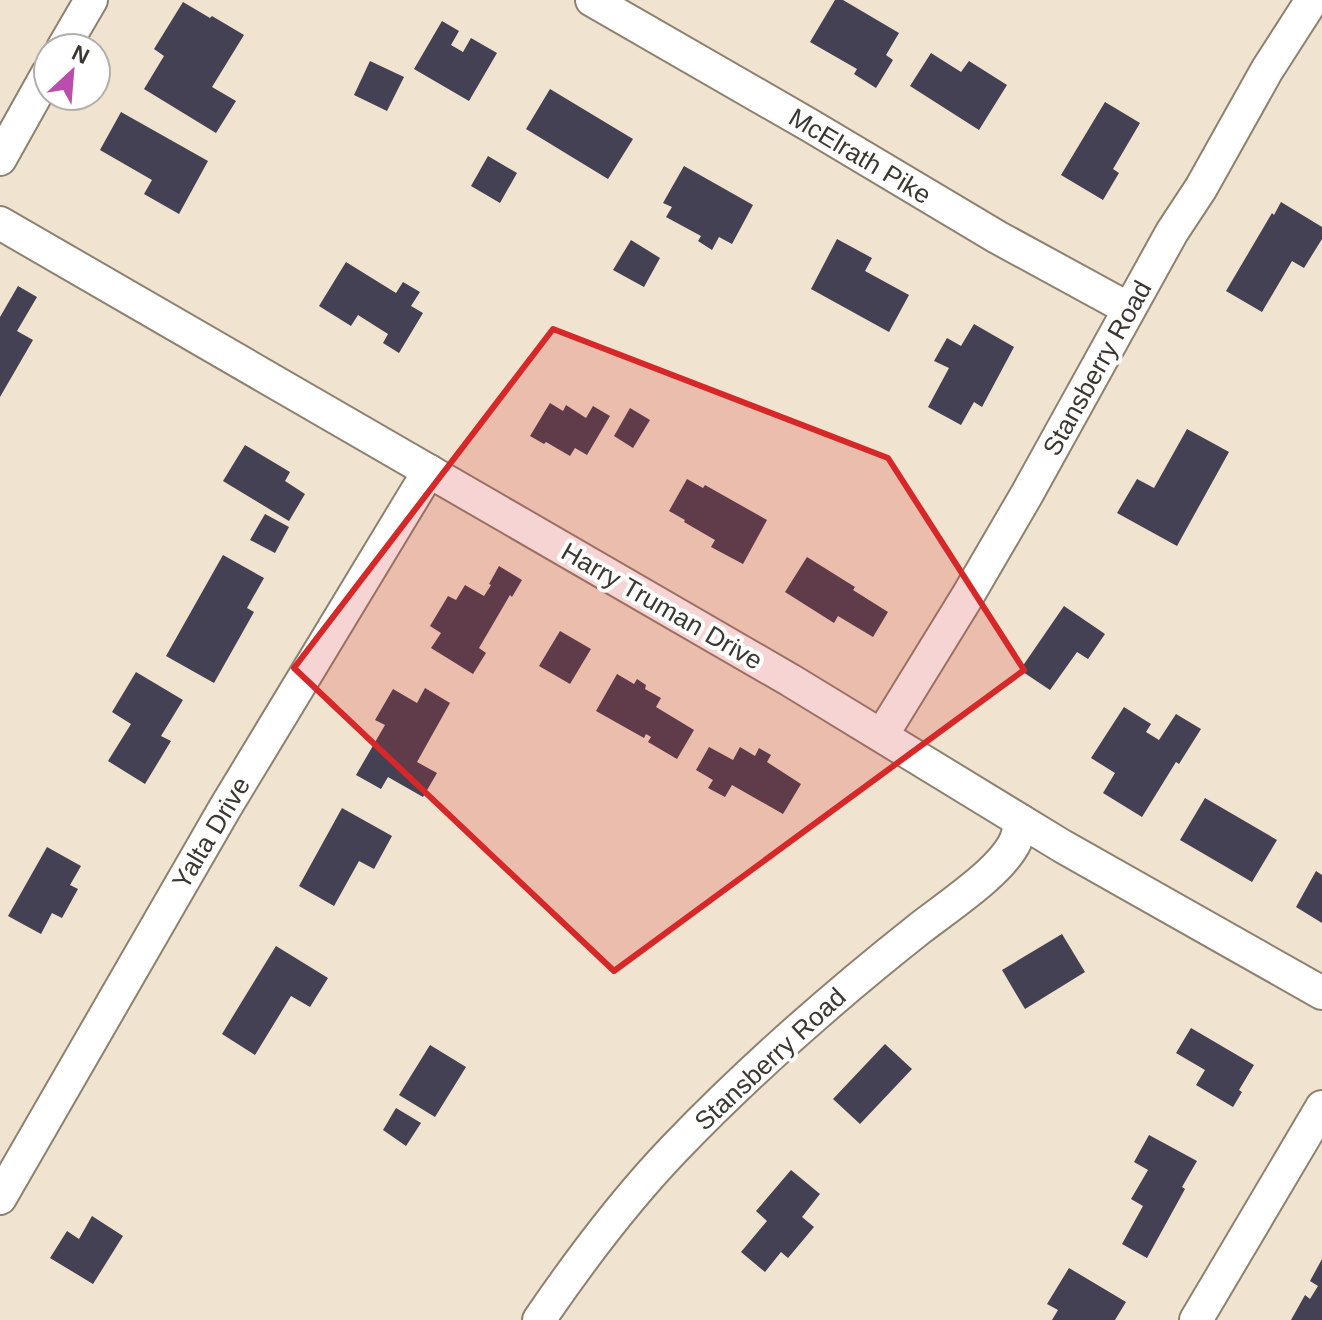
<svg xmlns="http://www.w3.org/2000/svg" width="1322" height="1320" font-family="Arial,sans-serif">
<rect width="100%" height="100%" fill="#f0e3cf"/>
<g fill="#434153">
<path d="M835,0H843L899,33L886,55L893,60L876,88L854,74L857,69L810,42Z"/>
<path d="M183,2L210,18L212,16L244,35L212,87L236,101L216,133L144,89L164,56L154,49Z"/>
<path d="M442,21L459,31L451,45L463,52L471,38L497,53L469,101L414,69Z"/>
<path d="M931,53L961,72L969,61L1007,85L979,130L910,86Z"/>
<path d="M370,61L404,77L387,111L354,95Z"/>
<path d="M550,89L633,139L608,179L526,129Z"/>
<path d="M1105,102L1140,123L1113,169L1119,173L1103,200L1061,175Z"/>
<path d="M121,112L208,161L179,214L144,194L152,180L100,150Z"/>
<path d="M488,156L517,173L500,203L471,186Z"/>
<path d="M684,166L753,205L732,244L719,237L712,250L698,241L701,236L666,217L672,207L663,203Z"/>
<path d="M1281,202L1322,227V239L1304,268L1292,261L1262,312L1226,291L1272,213L1274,215Z"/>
<path d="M837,239L872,258L865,271L909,295L889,332L811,289Z"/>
<path d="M631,240L660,258L644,287L613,270Z"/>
<path d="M346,262L396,293L403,282L420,292L411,306L423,313L399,353L383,343L388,334L358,315L351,326L319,306Z"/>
<path d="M18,286L37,297L17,331L33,340L0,397V317Z"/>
<path d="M974,324L1014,347L982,407L974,402L961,425L928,407L949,368L934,361L947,338L961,346Z"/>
<path d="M550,403L563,411L566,405L586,418L593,406L610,416L587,455L575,448L570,456L546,442L544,444L530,436Z"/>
<path d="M630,408L650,420L633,448L614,436Z"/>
<path d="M1187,429L1229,452L1177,546L1117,513L1137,479L1154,488Z"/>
<path d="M245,445L290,472L285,481L305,494L289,521L223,481Z"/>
<path d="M687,479L703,488L705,485L767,520L743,564L711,547L715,540L684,522L685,520L669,511Z"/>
<path d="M265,514L289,527L275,553L250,540Z"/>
<path d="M223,555L264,578L247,608L254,612L214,683L166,656Z"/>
<path d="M807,557L855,587L853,590L888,612L873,637L838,616L834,623L785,592Z"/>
<path d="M499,566L522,580L512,597L510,595L479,648L486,653L473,674L431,648L441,633L430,626L448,596L456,600L465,585L484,596L491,585L489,584Z"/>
<path d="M1064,606L1105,634L1088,659L1077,652L1050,690L1020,670Z"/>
<path d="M560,631L591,649L570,684L539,666Z"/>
<path d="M136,672L183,700L161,736L171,741L145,784L108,761L131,724L112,712Z"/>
<path d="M617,674L634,684L637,679L646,685L645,689L661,698L656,707L694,730L677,759L648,742L651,737L646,734L644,738L596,711Z"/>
<path d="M425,688L450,703L417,762L437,773L423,797L388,777L381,789L356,775L385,725L375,720L393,689L417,703Z"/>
<path d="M1124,707L1151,724L1146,732L1159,740L1176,714L1201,729L1179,764L1176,762L1142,817L1103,793L1115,773L1091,758Z"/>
<path d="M709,747L733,760L740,747L755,756L759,748L771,755L767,762L801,784L783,814L732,785L725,797L708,788L713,780L696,770Z"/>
<path d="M1205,798L1277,840L1252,882L1180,840Z"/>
<path d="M342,808L392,836L374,869L359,861L334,906L299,886Z"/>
<path d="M47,847L81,866L70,885L78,889L62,918L52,913L41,934L8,916Z"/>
<path d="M1316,871L1322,875V923L1296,907Z"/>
<path d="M1062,934L1085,972L1025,1009L1002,970Z"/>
<path d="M276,946L328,978L310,1007L291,996L255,1055L222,1034Z"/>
<path d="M1191,1028L1254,1065L1239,1090L1242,1092L1233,1107L1196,1085L1205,1070L1176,1053Z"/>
<path d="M885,1044L912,1069L860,1124L833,1099Z"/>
<path d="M430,1045L466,1067L435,1117L399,1095Z"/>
<path d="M396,1108L421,1123L406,1146L383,1130Z"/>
<path d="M1149,1135L1197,1161L1182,1187L1185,1189L1147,1258L1122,1244L1143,1206L1131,1199L1148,1170L1134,1162Z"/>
<path d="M791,1170L820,1194L802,1217L814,1227L788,1258L781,1252L765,1272L741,1252L767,1221L756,1211Z"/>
<path d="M92,1216L123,1236L93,1284L50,1258L67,1231L79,1239Z"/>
<path d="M1322,1259V1320H1291L1305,1295L1310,1299L1318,1286L1310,1281Z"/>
<path d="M1069,1268L1126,1302L1115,1320H1052L1058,1310L1047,1304Z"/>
</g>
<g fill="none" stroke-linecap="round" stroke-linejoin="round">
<defs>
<g id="street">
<path d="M592,0L811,126L997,237L1129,309"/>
<path d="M63,48L91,0"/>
<path d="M0,159L48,73"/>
<path d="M0,223L790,680L1062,846L1322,993"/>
<path d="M882,735L967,597L1027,494L1172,232L1201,188L1267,70L1312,0"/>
<path d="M0,1198L225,808L429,471"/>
<path d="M539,1320C580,1260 624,1201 675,1148C751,1069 833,997 919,929C947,907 998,874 1014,844C1018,837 1019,829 1021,821"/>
<path d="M1196,1320L1322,1107"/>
</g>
</defs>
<use href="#street" stroke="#8d8270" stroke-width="36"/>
<use href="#street" stroke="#fff" stroke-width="32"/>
</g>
<path fill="#d62828" fill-opacity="0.2" stroke="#d62828" stroke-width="6" stroke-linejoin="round" d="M553,329L888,458L1024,670L614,971L294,668Z"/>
<g text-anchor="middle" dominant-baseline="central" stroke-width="8" stroke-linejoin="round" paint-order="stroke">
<g font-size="26" fill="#3c3730" stroke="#fff">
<text transform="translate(860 156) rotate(31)">McElrath Pike</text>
<text transform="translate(1097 368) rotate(-61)">Stansberry Road</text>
<text transform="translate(662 606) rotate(30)">Harry Truman Drive</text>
<text transform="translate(211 833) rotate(-59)">Yalta Drive</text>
<text transform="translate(770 1059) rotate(-43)">Stansberry Road</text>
</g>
</g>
<g transform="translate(72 72) rotate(26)"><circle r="38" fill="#ffffff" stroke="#b1afac" stroke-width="2"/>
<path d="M0-6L14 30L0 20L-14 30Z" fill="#bb4ead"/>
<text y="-12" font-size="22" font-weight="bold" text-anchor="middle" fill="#3c3730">N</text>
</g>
</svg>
